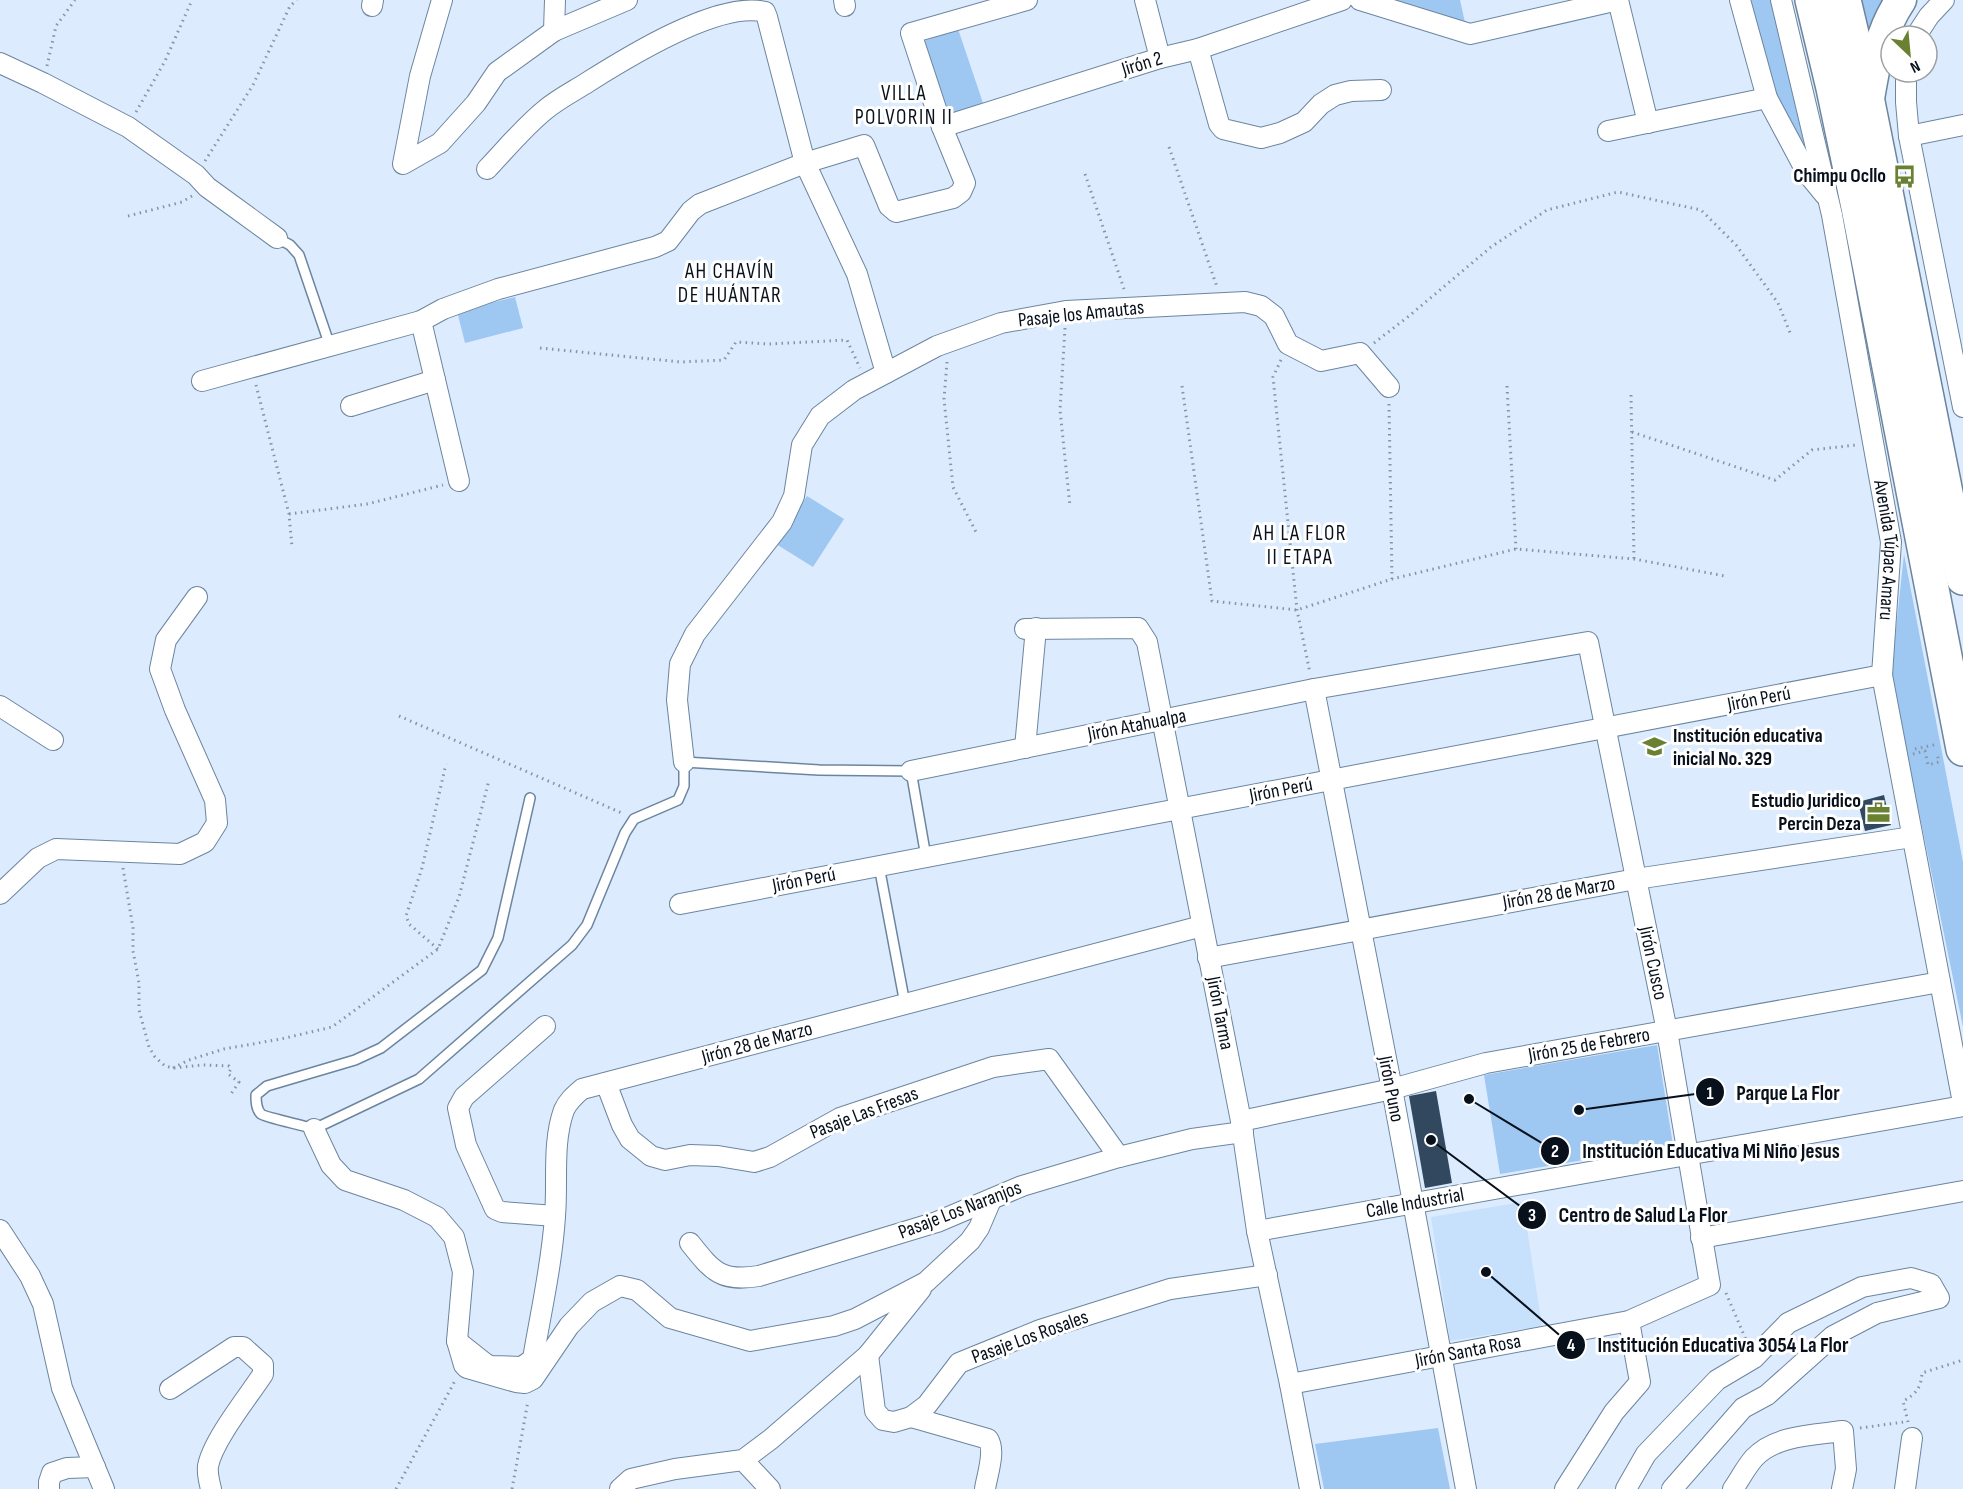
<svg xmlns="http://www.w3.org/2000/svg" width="1963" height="1489" font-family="'Sofia Sans Condensed',sans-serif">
<rect width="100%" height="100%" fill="#dcecfe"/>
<path fill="#c7e1fd" d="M1523,1202L1542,1326L1450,1341L1431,1217Z"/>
<g fill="#9ec7f2">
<path d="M1386,0H1460L1466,27Z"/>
<path d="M1751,0H1774L1807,157L1776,100Z"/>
<path d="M1855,0H1887L1867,48Z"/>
<path d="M958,29L983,103L949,115L924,41Z"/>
<path d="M515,297L523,328L465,343L457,311Z"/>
<path d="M807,496L844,519L813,567L776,544Z"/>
<path d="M1904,554L1963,862V1027L1891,675Z"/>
<path d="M1657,1045L1673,1145L1500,1174L1484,1075Z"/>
<path d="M1438,1428L1450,1489H1324L1315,1444Z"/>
</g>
<g fill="#31485f">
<path d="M1884,795L1891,825L1865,831L1858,802Z"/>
<path d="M1436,1091L1452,1183L1425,1188L1409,1096Z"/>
</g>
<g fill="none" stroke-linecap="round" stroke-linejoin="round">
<defs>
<g id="lane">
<path d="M277,238L290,245L299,255L330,346"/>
<path d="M530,798L498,938L482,970L381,1048L355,1060L267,1086L256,1095C256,1101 256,1109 261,1114C264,1117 306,1126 314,1129L419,1079L572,945L587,925L625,833L634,819L678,800L684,786V762L819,770L911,771L926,857"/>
<path d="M879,866L905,1004"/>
</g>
<g id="street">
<path d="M442,0L420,76L403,164L440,143L476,103L497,72L554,31L555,0"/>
<path d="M844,0L845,6"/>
<path d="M1145,0L1160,58"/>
<path d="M1360,0L1470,34L1618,0L1648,123"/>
<path d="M1740,0L1767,98L1807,173L1825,195"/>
<path id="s1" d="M1781,0L1832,215L1891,542L1882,675L1963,1103"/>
<path d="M372,6L373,0"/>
<path d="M554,31L627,0"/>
<path d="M1916,36L1929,16L1944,0"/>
<path d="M1198,49L1219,124L1223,129L1261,138L1280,133L1304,122L1321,104L1335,95L1351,91L1381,90"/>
<path d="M0,63L43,83L128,127L196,175L207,187L277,238"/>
<path d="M1906,72V102L1909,136L1963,407"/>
<path d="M942,127L1160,58L1198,49L1342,0"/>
<path d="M1608,131L1767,98"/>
<path d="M1909,136L1963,125"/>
<path d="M487,169C506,149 524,127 545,110C558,99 574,91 588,82C626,58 719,0 765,12L767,17L805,163L857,274L886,373"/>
<path d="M421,321L459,481"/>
<path d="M202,381L421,321L443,309L498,289L655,247L668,241L691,211L700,204L805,163L864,145L889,206L896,212L953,198L961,192L965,183L942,127L911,33L1027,0"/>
<path d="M351,406L435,380"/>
<path d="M1025,629L1138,628L1147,642L1241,1121L1257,1231L1290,1384L1310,1489"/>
<path d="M1314,689L1392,1089L1466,1489"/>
<path d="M0,706L53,740"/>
<path d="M1025,748L1036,628"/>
<path d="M684,762L677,700L680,664L695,634L782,522L794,496L802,445L820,416L854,390L937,346L1001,323L1066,311L1245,302L1261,306L1274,316L1288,344L1321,361L1360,353L1389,387"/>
<path d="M911,771L1314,689L1588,642L1667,1031L1710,1285L1629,1321L1290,1384"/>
<path d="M0,894L38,858L56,849L180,854L205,842L217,823L215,800L175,710L160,669L166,640L197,597"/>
<path d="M680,904L1882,675"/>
<path d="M1208,958L1636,879L1912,837"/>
<path d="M545,1026L464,1097L458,1108L466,1145L495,1209L502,1212L555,1216"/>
<path d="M606,1083L622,1125L630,1139L651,1156L665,1160L690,1155L718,1156L754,1162L770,1157L840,1118L993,1067L1049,1059L1119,1157"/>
<path d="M1241,1121L1392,1089L1486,1063L1940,982"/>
<path d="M314,1129L331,1165L345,1180L404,1200L437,1217L454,1237L463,1272L457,1341L464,1365L467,1368L516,1382L525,1383L533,1379L569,1326L592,1302L620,1286L637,1290L670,1318L750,1341L834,1326L855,1319L926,1282L970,1241L979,1228L991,1200"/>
<path d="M0,1230L30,1276L43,1304L62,1388L104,1489"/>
<path d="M1257,1231L1963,1106"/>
<path d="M1701,1238L1963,1191"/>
<path d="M690,1243C713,1272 721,1282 759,1276L937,1222L1022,1186L1119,1157L1192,1139L1243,1132"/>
<path d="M457,1341L486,1364L491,1366L522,1367L533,1359C541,1311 552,1264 555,1216C558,1182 552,1143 564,1110C568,1101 575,1095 582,1089L1202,926"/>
<path d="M868,1355L875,1411L883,1420L894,1422L911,1417L927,1405L959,1363L1040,1330L1170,1289L1267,1275"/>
<path d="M170,1389L234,1347H243L263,1365V1374C248,1397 213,1440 208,1466C207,1474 209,1481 211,1489"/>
<path d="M911,1417L988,1439C996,1451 987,1475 985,1489"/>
<path d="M743,1460L770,1489"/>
<path d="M49,1489V1482L52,1473L67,1468L95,1467"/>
<path d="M620,1489L631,1479L675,1469L743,1460L771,1439L868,1355L921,1289"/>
<path d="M1565,1489L1614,1412L1640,1382L1629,1321"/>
<path d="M1626,1489L1646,1454L1717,1380L1754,1358L1788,1323L1862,1287L1911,1278L1931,1284L1939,1298L1877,1313L1833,1336L1767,1395L1743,1408L1672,1489"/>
<path d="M1733,1489C1740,1479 1746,1467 1754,1458C1775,1435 1815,1435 1843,1431L1846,1469L1842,1489"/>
<path d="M1905,1489L1912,1438"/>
</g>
<path id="primary" d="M1869,99C1875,63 1880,31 1901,0"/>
<g id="highway">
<path d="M1812,0L1833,88L1858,207L1963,749"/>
<path d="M1844,0L1868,102L1963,578"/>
</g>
</defs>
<use href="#lane" stroke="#6c859f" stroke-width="12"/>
<use href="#street" stroke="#6c859f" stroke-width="22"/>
<use href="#primary" stroke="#6c859f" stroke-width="33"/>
<use href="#highway" stroke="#6c859f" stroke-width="36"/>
<g stroke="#8794a3" stroke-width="3" stroke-dasharray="1.5 4.5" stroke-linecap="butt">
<path d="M47,66L56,26L75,0"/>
<path d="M136,112L165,61L192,0"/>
<path d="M1169,147L1217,287"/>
<path d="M205,161L253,85L290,6L297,0"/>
<path d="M1085,174L1125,292"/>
<path d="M128,216L182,202L192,196"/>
<path d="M1065,328L1060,410L1070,506"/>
<path d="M1374,343L1409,316L1491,247L1547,210L1618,192L1701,210L1736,245L1778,303L1791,335"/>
<path d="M540,348L681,362L724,360L736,342L769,344L847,340L860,368"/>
<path d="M1281,360L1273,377L1297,610L1310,673"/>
<path d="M947,362L944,399L953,487L977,534"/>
<path d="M256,385L289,514L292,547"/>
<path d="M1182,386L1212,601L1297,610L1392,579L1516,549L1634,559L1725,576"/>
<path d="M1507,386L1516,549"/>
<path d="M1631,395L1634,559"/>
<path d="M1389,404L1392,579"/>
<path d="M1632,432L1775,480L1812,450L1856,445"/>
<path d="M289,514L367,504L443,485"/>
<path d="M399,716L624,814"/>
<path d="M1915,749L1938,744"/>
<path d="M1913,754L1925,751L1928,765L1939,762L1937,753"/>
<path d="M123,868L133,928V951L139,983V1010L149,1047L155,1057L165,1066L173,1068L202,1065L229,1066L231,1069L228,1074L239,1082L231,1094"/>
<path d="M438,949L409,924L406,916L422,868L446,764"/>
<path d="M173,1068L189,1060L224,1049L281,1039L332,1027L438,949L459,897L489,780"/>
<path d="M1726,1293L1746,1340"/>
<path d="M1908,1422L1903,1401C1916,1394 1921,1388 1922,1373L1963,1360"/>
<path d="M1860,1428L1904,1422"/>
<path d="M396,1489L456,1379"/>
<path d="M512,1489L528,1401"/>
</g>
<use href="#lane" stroke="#fff" stroke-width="9"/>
<use href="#street" stroke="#fff" stroke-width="20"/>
<use href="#primary" stroke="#fff" stroke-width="30"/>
<use href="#highway" stroke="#fff" stroke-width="33"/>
</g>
<defs>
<symbol id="bus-bare" viewBox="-9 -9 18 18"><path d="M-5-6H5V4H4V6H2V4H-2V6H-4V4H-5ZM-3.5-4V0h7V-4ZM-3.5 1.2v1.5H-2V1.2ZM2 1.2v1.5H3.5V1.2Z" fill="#6b8132" stroke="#fff" stroke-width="2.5" paint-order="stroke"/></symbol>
<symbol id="school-bare" viewBox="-9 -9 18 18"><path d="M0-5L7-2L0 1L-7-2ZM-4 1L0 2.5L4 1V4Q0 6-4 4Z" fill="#6b8132" stroke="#fff" stroke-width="2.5" paint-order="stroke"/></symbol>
<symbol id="office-bare" viewBox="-9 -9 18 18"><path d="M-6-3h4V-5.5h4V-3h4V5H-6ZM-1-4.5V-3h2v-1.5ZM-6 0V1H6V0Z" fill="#6b8132" stroke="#fff" stroke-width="2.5" paint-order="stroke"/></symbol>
</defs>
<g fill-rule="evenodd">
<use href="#bus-bare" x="1888" y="160" width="33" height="33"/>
<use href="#school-bare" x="1638" y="730" width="33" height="33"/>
<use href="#office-bare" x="1862" y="796" width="33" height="33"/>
</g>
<g text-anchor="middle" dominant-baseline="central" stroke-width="6" stroke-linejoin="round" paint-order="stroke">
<g font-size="20" fill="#08111b" stroke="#fff">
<text transform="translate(1142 64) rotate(-17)">Jirón 2</text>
<text transform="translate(1081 314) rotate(-6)">Pasaje los Amautas</text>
<text stroke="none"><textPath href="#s1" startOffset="561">Avenida Túpac Amaru</textPath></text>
<text transform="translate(1759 699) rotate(-11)">Jirón Perú</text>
<text transform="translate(1137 725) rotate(-11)">Jirón Atahualpa</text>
<text transform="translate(1281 790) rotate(-11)">Jirón Perú</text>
<text transform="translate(804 880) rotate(-11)">Jirón Perú</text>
<text transform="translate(1559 893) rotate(-10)">Jirón 28 de Marzo</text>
<text transform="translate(1653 963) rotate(78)">Jirón Cusco</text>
<text transform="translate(1220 1013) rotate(79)">Jirón Tarma</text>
<text transform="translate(757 1043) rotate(-15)">Jirón 28 de Marzo</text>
<text transform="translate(1589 1045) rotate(-10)">Jirón 25 de Febrero</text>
<text transform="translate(1391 1089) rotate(79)">Jirón Puno</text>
<text transform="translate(864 1113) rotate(-21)">Pasaje Las Fresas</text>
<text transform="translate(1415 1203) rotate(-10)">Calle Industrial</text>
<text transform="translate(960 1210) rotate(-21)">Pasaje Los Naranjos</text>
<text transform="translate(1030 1337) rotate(-20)">Pasaje Los Rosales</text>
<text transform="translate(1468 1351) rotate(-11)">Jirón Santa Rosa</text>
</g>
<g font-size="20" font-weight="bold" fill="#08111b" stroke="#fff" text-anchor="end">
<text x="1886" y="176">Chimpu Ocllo</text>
<text x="1673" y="736" text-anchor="start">Institución educativa<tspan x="1673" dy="23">inicial No. 329</tspan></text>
<text x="1861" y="801">Estudio Juridico<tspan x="1861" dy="23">Percin Deza</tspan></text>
</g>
<g font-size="21" letter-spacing="1.5" fill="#08111b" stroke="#fff">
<text x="904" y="93">VILLA<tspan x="904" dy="24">POLVORIN II</tspan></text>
<text x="730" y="271">AH CHAVÍN<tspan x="730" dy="24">DE HUÁNTAR</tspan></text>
<text x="1300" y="533">AH LA FLOR<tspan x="1300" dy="24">II ETAPA</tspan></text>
</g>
</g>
<path fill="none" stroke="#08111b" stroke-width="2" d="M1579 1110L1710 1092M1469 1099L1555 1151M1431 1140L1532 1215M1486 1272L1571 1345"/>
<g fill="#08111b" stroke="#fff" stroke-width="2">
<circle cx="1579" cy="1110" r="6"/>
<circle cx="1469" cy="1099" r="6"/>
<circle cx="1431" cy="1140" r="6"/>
<circle cx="1486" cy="1272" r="6"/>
<circle cx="1710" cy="1092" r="15"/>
<circle cx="1555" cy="1151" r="15"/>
<circle cx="1532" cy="1215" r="15"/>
<circle cx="1571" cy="1345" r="15"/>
</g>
<g font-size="18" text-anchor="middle" font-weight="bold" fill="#fff">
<text x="1710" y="1099">1</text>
<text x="1555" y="1157">2</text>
<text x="1532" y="1221">3</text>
<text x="1571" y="1351">4</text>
</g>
<g font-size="21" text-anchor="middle" font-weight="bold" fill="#08111b" stroke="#fff" stroke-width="6" stroke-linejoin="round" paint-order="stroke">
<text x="1788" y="1100">Parque La Flor</text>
<text x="1711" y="1158">Institución Educativa Mi Niño Jesus</text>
<text x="1643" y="1222">Centro de Salud La Flor</text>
<text x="1723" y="1352">Institución Educativa 3054 La Flor</text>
</g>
<g transform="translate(1909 54) rotate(154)"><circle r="28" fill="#ffffff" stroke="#9ca0a4" stroke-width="1.5"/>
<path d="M0-4.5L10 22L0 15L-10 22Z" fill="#6b8132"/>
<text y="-9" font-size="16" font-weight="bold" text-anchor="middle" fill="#08111b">N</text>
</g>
</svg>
